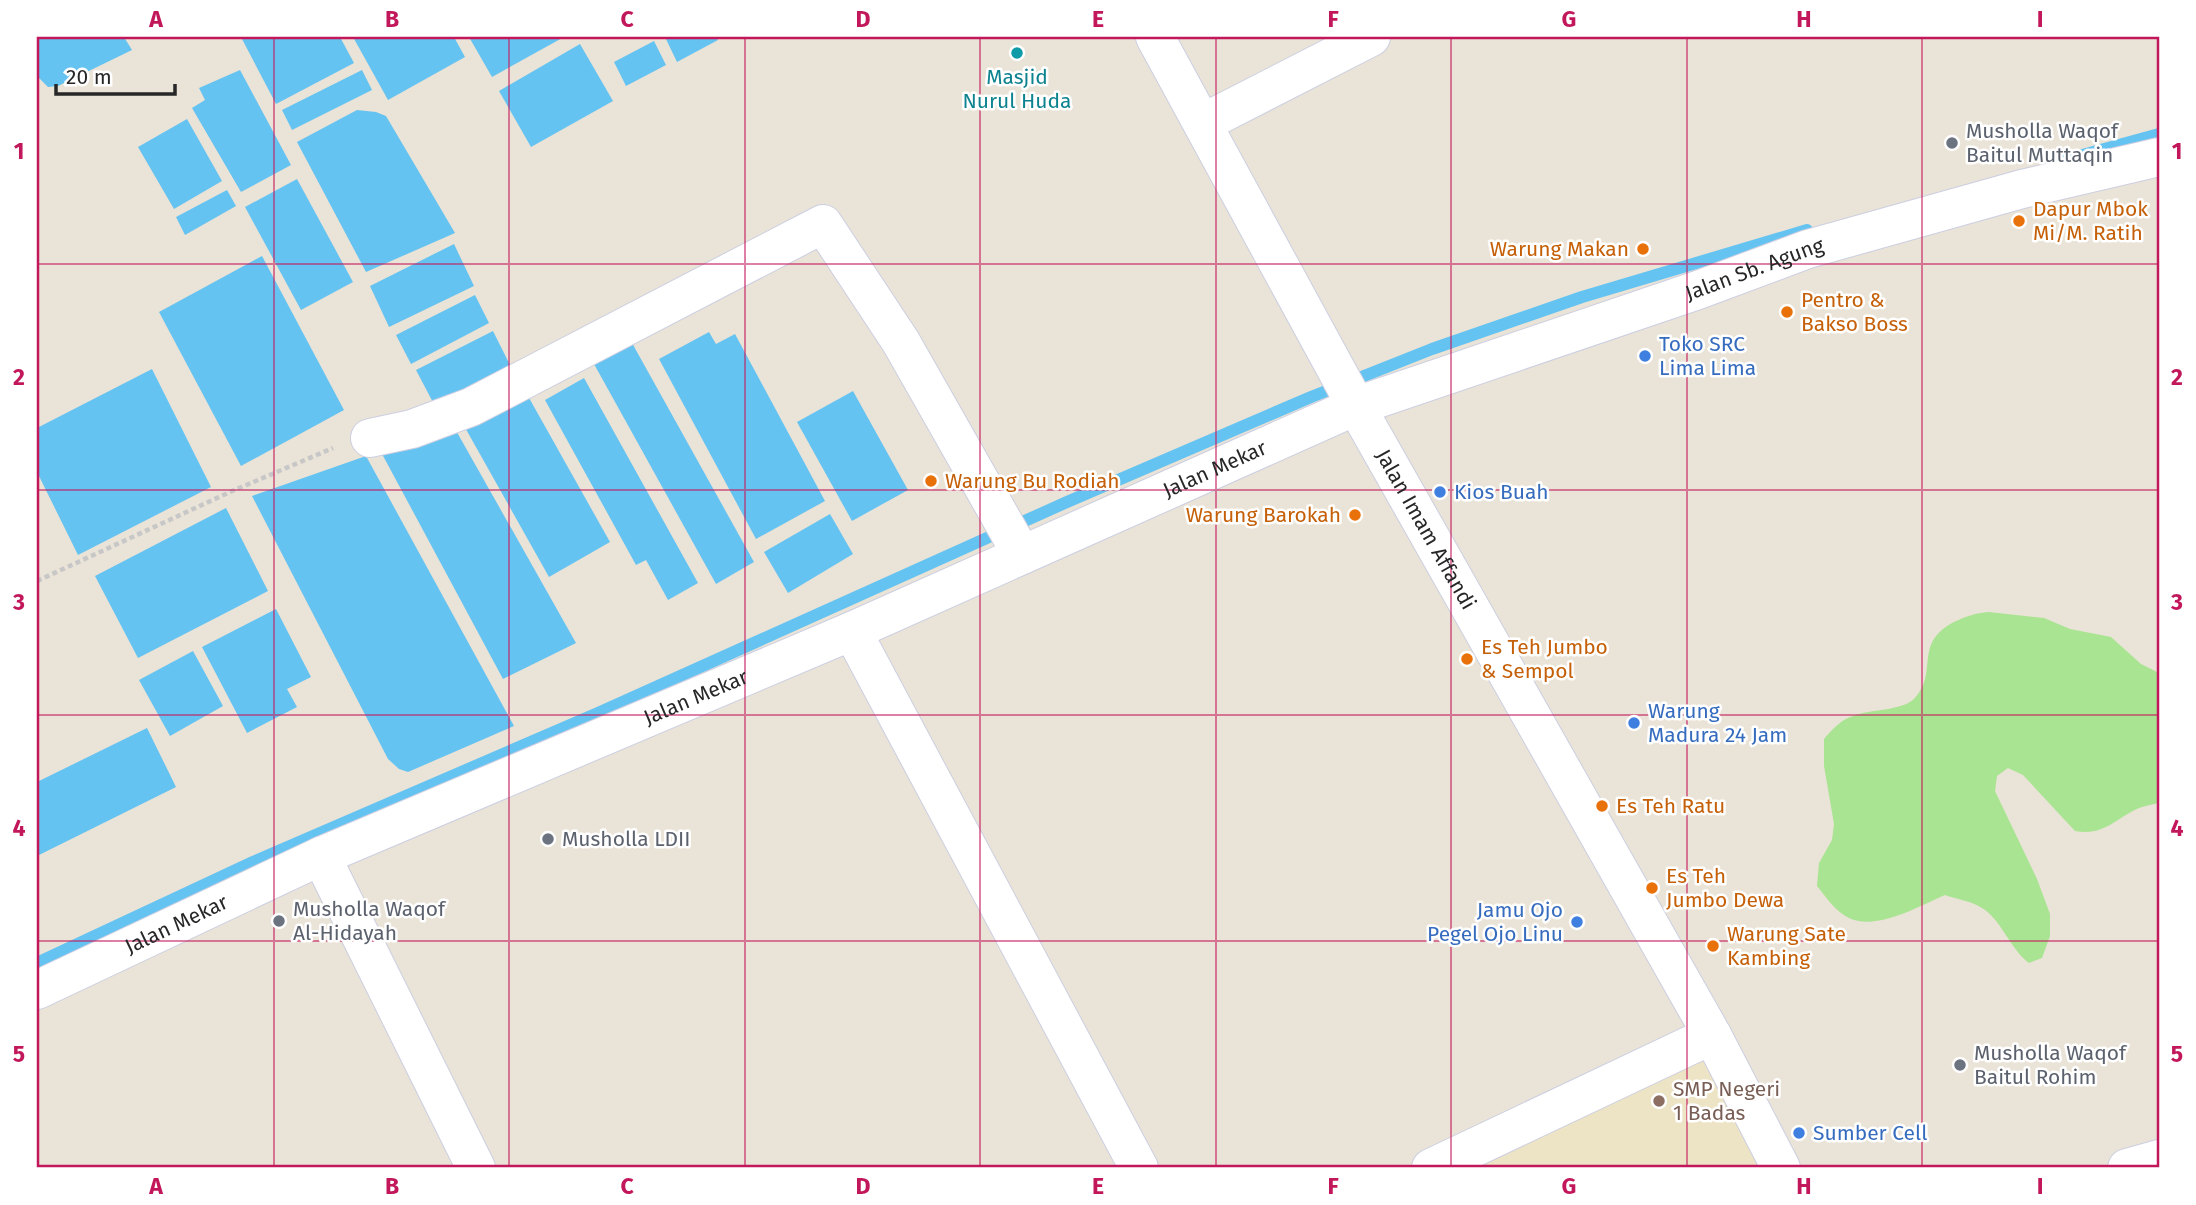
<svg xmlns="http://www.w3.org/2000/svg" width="2196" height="1205" font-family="'Fira Sans',sans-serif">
<rect width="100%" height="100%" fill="#eae3d7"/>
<path fill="#ede3c5" d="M1712,1035L1781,1168H1431Z"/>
<path fill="#a8e491" d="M1989,612L2044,618L2070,629L2111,637L2141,664L2159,673V803C2154,804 2148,805 2142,807C2117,816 2105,837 2075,831L2023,775L2008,768L1997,776L1995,791L2037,879L2050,914V936L2042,958L2029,963C2010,949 2001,919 1982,908C1971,901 1956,899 1945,895C1919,906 1877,931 1849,918C1836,912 1826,897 1817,886L1819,863L1832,840L1834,824L1824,766V739C1832,730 1840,720 1853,716C1871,709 1901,711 1914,699C1940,672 1912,644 1954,622C1967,616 1975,613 1989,612Z"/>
<g fill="#65c3f1">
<path d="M37,37H124L132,50L58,86L48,87L37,76Z"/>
<path d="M241,37H340L354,63L276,104Z"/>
<path d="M353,37H454L465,57L388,100Z"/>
<path d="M469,37H564L492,77Z"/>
<path d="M665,37H716L718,40L677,62Z"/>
<path d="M654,41L666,65L626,86L614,62Z"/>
<path d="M580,44L613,101L531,147L499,91Z"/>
<path d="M240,70L291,165L241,192L192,108L205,100L199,88Z"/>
<path d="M362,70L372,90L292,130L282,110Z"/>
<path d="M357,110L376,112L386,116L455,233L366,272L297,142Z"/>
<path d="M187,119L222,181L174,209L138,147Z"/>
<path d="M297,179L353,282L301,310L245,207Z"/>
<path d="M227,190L236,206L185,235L176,217Z"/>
<path d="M454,244L474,286L389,327L370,286Z"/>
<path d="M262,256L344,410L241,466L159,312Z"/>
<path d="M475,295L489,323L411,364L396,335Z"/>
<path d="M493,331L513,371L437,410L416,370Z"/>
<path d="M709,332L716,344L735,334L825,501L756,539L659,359Z"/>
<path d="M632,343L754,562L716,584L594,364Z"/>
<path d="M152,369L211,487L78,555L37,472V428Z"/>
<path d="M584,378L698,583L668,600L646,560L636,565L545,400Z"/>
<path d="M524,389L610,542L549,577L463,424Z"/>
<path d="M853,391L908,490L852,521L797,422Z"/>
<path d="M454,427L576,643L503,679L381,452Z"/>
<path d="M366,456L514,726L408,772L399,769L388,759L252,496Z"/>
<path d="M226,508L268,591L138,658L95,576Z"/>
<path d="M830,514L853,554L788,593L764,552Z"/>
<path d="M276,609L311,677L287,689L297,707L247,733L202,647Z"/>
<path d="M193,651L223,706L170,736L139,680Z"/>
<path d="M147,728L176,787L37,856V782Z"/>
</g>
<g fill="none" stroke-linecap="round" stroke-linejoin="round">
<g stroke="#65c3f1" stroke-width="12">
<path d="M2057,162L2159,134"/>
<path d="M37,963L253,862L598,713L1067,502L1311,397L1432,349L1582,297L1807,230"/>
</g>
<defs>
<g id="minor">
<path id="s1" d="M1155,37L1356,406L1712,1035L1781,1168"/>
<path d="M1203,123L1371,37"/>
<path d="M370,438L412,429L471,407L823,224L901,342L1022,555"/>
<path d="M852,631L1139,1168"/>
<path d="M321,856L476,1168"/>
<path id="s2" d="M37,990L321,856L852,631L1356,406L1698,290L1808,249L2022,189L2159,157"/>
<path d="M1431,1168L1712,1035"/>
<path d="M2127,1168L2159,1159"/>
</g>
</defs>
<use href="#minor" stroke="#cccfe1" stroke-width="40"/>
<path stroke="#c7c7c7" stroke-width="4.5" stroke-dasharray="5 3.5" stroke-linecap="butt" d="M37,581L230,492L333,448"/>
<use href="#minor" stroke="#fff" stroke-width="38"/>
</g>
<path fill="none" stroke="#c2185b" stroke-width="2" stroke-opacity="0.55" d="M274,37V1168M509,37V1168M745,37V1168M980,37V1168M1216,37V1168M1451,37V1168M1687,37V1168M1922,37V1168M37,264H2159M37,490H2159M37,715H2159M37,941H2159"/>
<circle fill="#0f9aa8" stroke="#fff" stroke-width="2.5" cx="1017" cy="53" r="7"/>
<g fill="#6b7280" stroke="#fff" stroke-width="2.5">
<circle cx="1952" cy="143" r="7"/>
<circle cx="548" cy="839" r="7"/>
<circle cx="279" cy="921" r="7"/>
<circle cx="1960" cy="1065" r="7"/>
</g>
<g fill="#e8710a" stroke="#fff" stroke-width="2.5">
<circle cx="2019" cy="221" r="7"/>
<circle cx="1643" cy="249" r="7"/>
<circle cx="1787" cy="312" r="7"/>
<circle cx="931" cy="481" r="7"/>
<circle cx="1355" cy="515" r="7"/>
<circle cx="1467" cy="659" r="7"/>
<circle cx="1602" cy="806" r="7"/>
<circle cx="1652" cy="888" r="7"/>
<circle cx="1713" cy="946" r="7"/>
</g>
<g fill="#3f7fe0" stroke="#fff" stroke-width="2.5">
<circle cx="1645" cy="356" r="7"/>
<circle cx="1440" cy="492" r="7"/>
<circle cx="1634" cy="723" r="7"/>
<circle cx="1577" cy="922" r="7"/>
<circle cx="1799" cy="1133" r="7"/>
</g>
<circle fill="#8d6e63" stroke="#fff" stroke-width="2.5" cx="1659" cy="1101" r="7"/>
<g text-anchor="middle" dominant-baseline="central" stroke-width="5" stroke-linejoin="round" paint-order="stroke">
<g font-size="21" fill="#0d838f" stroke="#fff">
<text x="1017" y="77">Masjid<tspan x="1017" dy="24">Nurul Huda</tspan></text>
</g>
<g font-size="21" fill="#5b616d" stroke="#fff" text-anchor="start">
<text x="1966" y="131">Musholla Waqof<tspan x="1966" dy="24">Baitul Muttaqin</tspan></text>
<text x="562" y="839">Musholla LDII</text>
<text x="293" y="909">Musholla Waqof<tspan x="293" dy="24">Al-Hidayah</tspan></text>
<text x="1974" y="1053">Musholla Waqof<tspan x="1974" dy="24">Baitul Rohim</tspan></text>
</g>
<g font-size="21" fill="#c56008" stroke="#fff" text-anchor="start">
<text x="2033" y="209">Dapur Mbok<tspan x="2033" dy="24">Mi/M. Ratih</tspan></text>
<text x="1629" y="249" text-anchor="end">Warung Makan</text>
<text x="1801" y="300">Pentro &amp;<tspan x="1801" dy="24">Bakso Boss</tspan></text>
<text x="945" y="481">Warung Bu Rodiah</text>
<text x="1341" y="515" text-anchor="end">Warung Barokah</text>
<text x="1481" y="647">Es Teh Jumbo<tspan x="1481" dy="24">&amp; Sempol</tspan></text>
<text x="1616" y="806">Es Teh Ratu</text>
<text x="1666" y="876">Es Teh<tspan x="1666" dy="24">Jumbo Dewa</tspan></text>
<text x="1727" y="934">Warung Sate<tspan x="1727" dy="24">Kambing</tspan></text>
</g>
<g font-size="21" fill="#272727" stroke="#fff">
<text stroke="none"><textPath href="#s2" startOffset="1864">Jalan Sb. Agung</textPath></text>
<text stroke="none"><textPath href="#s2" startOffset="1288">Jalan Mekar</textPath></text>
<text stroke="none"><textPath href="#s1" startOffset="562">Jalan Imam Affandi</textPath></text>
<text stroke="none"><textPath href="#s2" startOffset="721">Jalan Mekar</textPath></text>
<text stroke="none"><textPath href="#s2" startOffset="154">Jalan Mekar</textPath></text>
</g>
<g font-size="21" fill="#366cbe" stroke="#fff" text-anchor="start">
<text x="1659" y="344">Toko SRC<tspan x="1659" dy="24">Lima Lima</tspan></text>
<text x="1454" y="492">Kios Buah</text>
<text x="1648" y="711">Warung<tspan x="1648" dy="24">Madura 24 Jam</tspan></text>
<text x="1563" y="910" text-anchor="end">Jamu Ojo<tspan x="1563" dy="24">Pegel Ojo Linu</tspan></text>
<text x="1813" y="1133">Sumber Cell</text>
</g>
<g font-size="21" fill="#785e54" stroke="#fff" text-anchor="start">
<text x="1673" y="1089">SMP Negeri<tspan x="1673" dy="24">1 Badas</tspan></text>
</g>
</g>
<rect width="2196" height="1205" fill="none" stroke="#ffffff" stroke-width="77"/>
<path d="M56 84v10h119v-10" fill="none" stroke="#272727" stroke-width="3.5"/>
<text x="66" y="84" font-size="21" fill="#272727" stroke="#ffffff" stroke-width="5" paint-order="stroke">20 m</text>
<rect x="38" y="38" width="2120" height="1128" fill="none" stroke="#c2185b" stroke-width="2.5"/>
<g font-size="23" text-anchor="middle" font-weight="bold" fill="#c2185b">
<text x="156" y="27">A</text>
<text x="392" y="27">B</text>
<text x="627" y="27">C</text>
<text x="863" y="27">D</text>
<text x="1098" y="27">E</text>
<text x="1333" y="27">F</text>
<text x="1569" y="27">G</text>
<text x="1804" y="27">H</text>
<text x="2040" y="27">I</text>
<text x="19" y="159">1</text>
<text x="2177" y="159">1</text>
<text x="19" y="385">2</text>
<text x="2177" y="385">2</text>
<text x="19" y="610">3</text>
<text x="2177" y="610">3</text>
<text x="19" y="836">4</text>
<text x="2177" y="836">4</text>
<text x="19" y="1062">5</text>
<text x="2177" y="1062">5</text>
<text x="156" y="1194">A</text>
<text x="392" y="1194">B</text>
<text x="627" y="1194">C</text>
<text x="863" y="1194">D</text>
<text x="1098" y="1194">E</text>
<text x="1333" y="1194">F</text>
<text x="1569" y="1194">G</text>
<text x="1804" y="1194">H</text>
<text x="2040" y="1194">I</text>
</g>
</svg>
